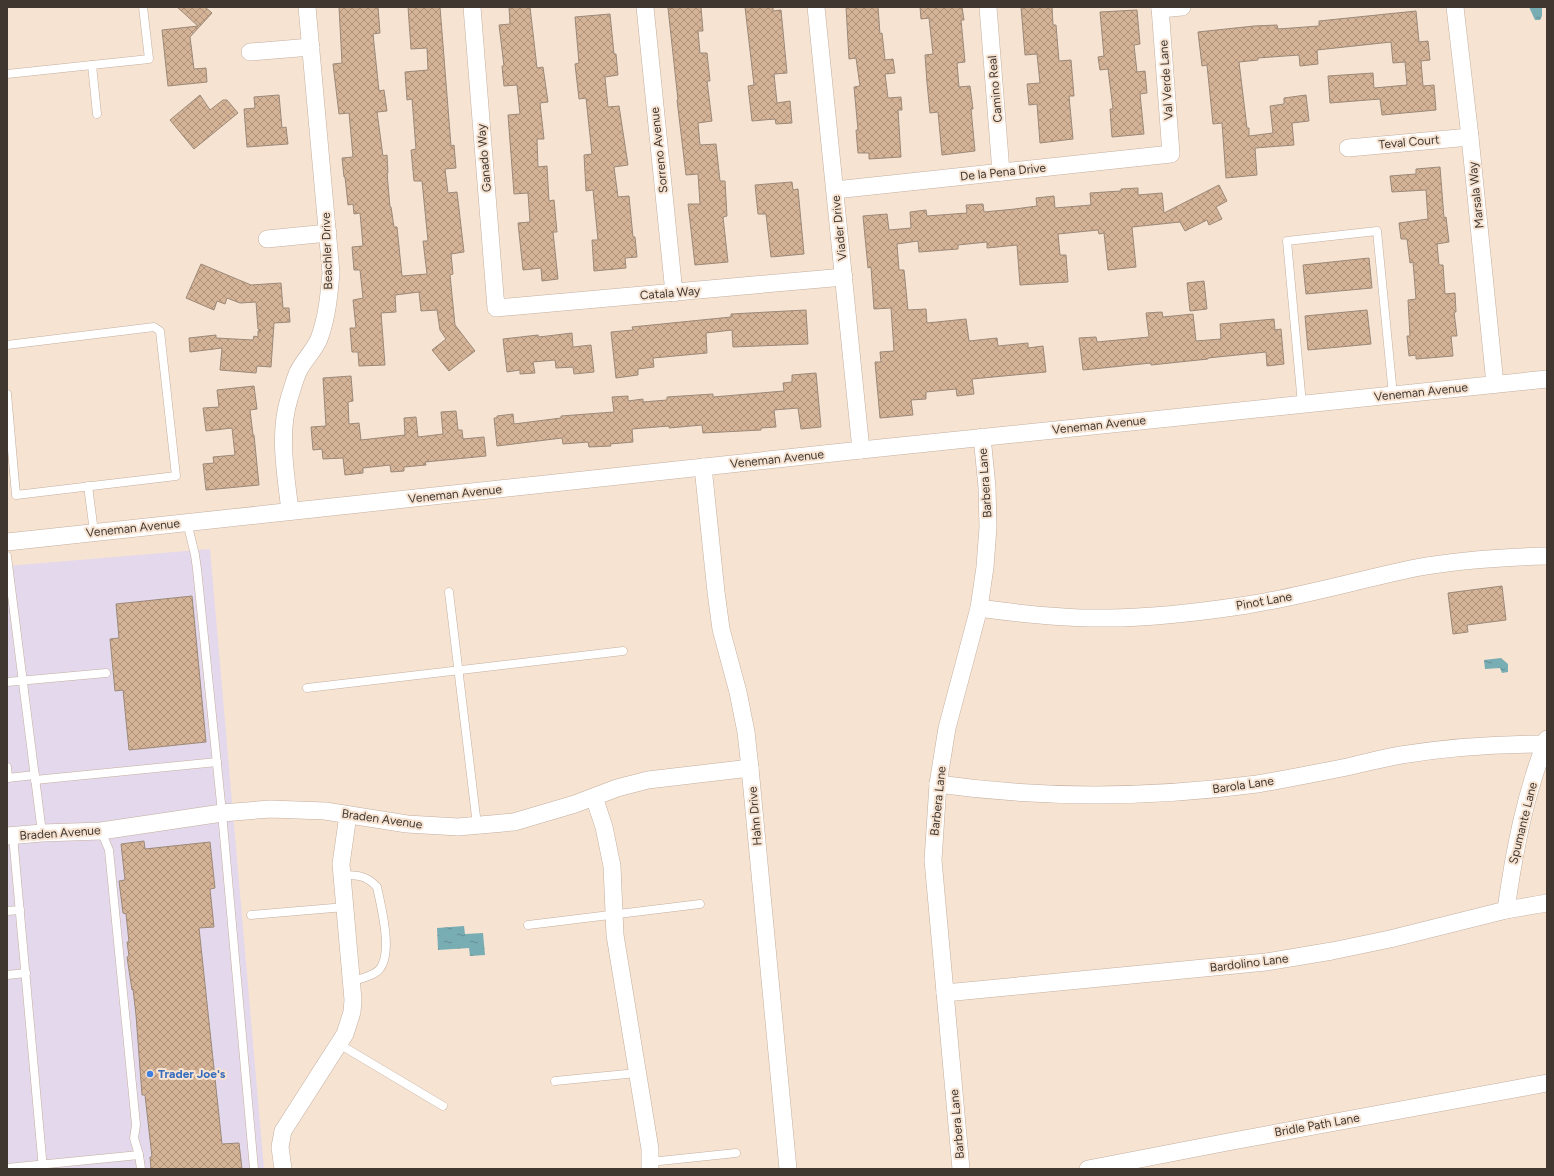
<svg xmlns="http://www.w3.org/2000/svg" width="1554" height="1176" font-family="Figtree,sans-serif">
<defs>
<pattern id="water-ripples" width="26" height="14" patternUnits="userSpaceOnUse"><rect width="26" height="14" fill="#79adb4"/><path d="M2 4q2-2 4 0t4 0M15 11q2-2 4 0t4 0" fill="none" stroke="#658e93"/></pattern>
<pattern id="building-cross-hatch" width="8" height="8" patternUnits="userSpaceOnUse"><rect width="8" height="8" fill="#d5b396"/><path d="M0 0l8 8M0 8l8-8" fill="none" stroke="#ae927b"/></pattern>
</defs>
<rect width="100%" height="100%" fill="#f7e3d2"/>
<path fill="#e4d8ec" d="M210,549L264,1169H7V566Z"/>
<g fill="url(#water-ripples)">
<path d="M1529,7H1542V16L1540,20H1535Z"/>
<path d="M1501,658L1508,664V672L1502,673L1500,668L1485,669L1484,660Z"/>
<path d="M464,926L465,934L483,933L485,955L470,956L469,948L438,950L437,928Z"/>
</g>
<g fill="url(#building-cross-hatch)" stroke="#9b8979">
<path d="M177,7H205L212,13L190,37L194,69L206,68L207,82L168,86L162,30L198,26Z"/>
<path d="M339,7H378L380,33L373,34L379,91L384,90L387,111L377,112L383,156L387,155L388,173H387L390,207H391L394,227H397L402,276L427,274L423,241H428L422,181H414L411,150L416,149L412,99L407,100L405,72L428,70L427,48L411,49L408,7H440L451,146L454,145L456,168L445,169L448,193L457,192L464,252L451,254L453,274L450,275L455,325L475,351L449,371L432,350L446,339L440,330L437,310L421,311L419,292L395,295L396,312L381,313L385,365L359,366L358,352H352L350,328H356L353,300L363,298L360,270H354L352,247L363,246L360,213L354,214L353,204L348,205L345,177H344L342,158L353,157L349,113L339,114L333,64L342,63Z"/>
<path d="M509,7H530L537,68L543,67L548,102L540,103L544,139H537L538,167L547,166L549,201L554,200L557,232H553L558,279L542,281L541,268L523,270L518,223L530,222L528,193L514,194L508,115L520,114L517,85L504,86L502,66H504L499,25L510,24Z"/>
<path d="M681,7H701L703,31H698L700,53H707L710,81H707L712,121L698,123L700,145L716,144L720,181H725L727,216L723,217L728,262L695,265L688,204H700L698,174L686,175L677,100H678L668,8Z"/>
<path d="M745,7H773V11L781,10L787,73L774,74L777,103L790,101L792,123L776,124L775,119L752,121L748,86L754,85Z"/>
<path d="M846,7H878L880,34L882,33L885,60L893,59L895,73L885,74L888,98L901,97L902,110H898L901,157L869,159V153H858L856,130H858L854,87L860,86L856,58L849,59Z"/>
<path d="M920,7H962L964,20H961L965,62L957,63L959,87L970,86L973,109H971L975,151L942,155L938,112L930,113L927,83L925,55L933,54L929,18L921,19Z"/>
<path d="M1021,7H1052L1053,25H1056L1059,61L1071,60L1074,96H1069L1073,139L1040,143L1037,104L1029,105L1027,84L1040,83L1037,54L1025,55Z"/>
<path d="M1137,10L1140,44L1134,45L1137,72L1145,71L1147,93L1140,94L1144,134L1112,137L1110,109H1113L1108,69L1100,70L1098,57L1104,56L1100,12Z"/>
<path d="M1416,11L1419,42L1428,41L1430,60L1421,61L1423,86L1434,85L1436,110L1382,115L1380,99L1330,103L1328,76L1373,73L1374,88L1407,85L1405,62L1393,63L1391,42L1317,50L1318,64L1300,66L1299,55L1258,58V60L1239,62L1247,128H1249V136L1273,133L1270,106L1284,104V98L1306,95L1309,121L1292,123L1294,145L1255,148L1257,175L1226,178L1222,123L1213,124L1207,65L1202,66L1198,32L1254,26L1277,25L1278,29L1319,26V21Z"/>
<path d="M610,14L614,54H616L618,75L605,77L608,107L619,106L628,165L614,167L618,197L629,196L633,237H635L637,257L625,258L626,268L594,271L592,240H598L593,190L586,191L584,155L592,154L586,98L579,99L575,64L579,63L575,17Z"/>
<path d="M200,95L210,110L223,100H227L238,113L194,149L170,120Z"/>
<path d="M279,95L282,128L286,127L288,144L247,147L244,109L255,108L254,97Z"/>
<path d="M1440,167L1444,218L1446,217L1449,242L1437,244L1439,265H1443L1445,294L1455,293L1456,312H1454L1457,336H1451L1453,356L1416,359V355L1409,356L1407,336H1410L1408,300L1416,299L1413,262L1410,263L1407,239H1401L1399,223L1428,219L1426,190L1392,192L1390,176L1416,174V169Z"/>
<path d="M792,182L793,190L798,189L804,254L771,257L766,214H758L755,185Z"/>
<path d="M1219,185L1227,201L1216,207L1222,219L1209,225L1207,220L1185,231L1180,222L1132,227L1136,267L1108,270L1104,233L1099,234L1098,230L1058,234L1060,255H1066L1068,282L1020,285L1017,245L987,248V242L958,245V249L919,252L918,241L897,244L899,270H904L908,310L926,309L927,323L966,319L969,341L997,338L998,346L1028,343V348L1043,346L1046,372L972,379L974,394L957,396L956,389L926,392V399L911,400L913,415L880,418L875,362H881L880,352L894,351L891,308L874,309L871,267L868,268L863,216L887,214L889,230L911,228L910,212L926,210L927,216L967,213L966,205L983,204L984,212L1015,209L1037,206L1036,198L1054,196L1055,208L1091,205L1090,193L1121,191V189L1138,188V195L1162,193L1164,213Z"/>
<path d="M1369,258L1372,288L1306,294L1303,265Z"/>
<path d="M201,264L251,285L281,283L283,308H289L290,322L274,323L271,367L257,366L256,373L220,370L222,348L190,352L189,338L216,335V338L253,340L254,336L258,337V331L261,330L258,329L256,302L240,303L227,298L225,304L217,301L214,310L186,298Z"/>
<path d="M1204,281L1207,309L1190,311L1187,283Z"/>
<path d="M806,310L808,344L733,347L732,330L706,333L707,353L653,358L654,367L638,369V375L616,378L611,332L633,330L632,327L731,317V314Z"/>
<path d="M1367,310L1371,344L1308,350L1305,316Z"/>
<path d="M1162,312L1163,317L1193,314L1196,341L1221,339L1220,324L1274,319L1275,330L1281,329L1284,364L1267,366L1266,352L1208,358V359L1151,365V363L1083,370L1079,338L1096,337L1097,342L1149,337L1146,313Z"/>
<path d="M572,333L573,347L591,345L594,372L574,374L573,367L556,368L555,360L533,362L535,373L520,374V370L507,372L503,339L538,335L539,337Z"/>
<path d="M816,373L821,427L801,429L798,408L774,410L776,427L761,428V430L703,433L702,425L669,428V426L632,429L633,442L610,444L611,446L589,447L588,442L563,444L562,438L497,446L494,418H497V416L513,414L514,424L561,418V416L614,412L612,397L628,396V401L643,399V402L667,400V397L713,394V397L784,391L783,383L792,382V375Z"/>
<path d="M351,376L353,401L348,402L349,424L359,423L361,440L405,435L404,418L416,417L418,437L443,434L441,412L456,411L458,430H462L463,439L484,437L486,456L425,462L426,465L404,467V471L391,472L390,465L363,468V473L345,475L343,458L323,459L322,449L313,450L311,427L326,426L323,378Z"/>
<path d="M254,386L257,409L250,410L253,435H254L259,485L206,490L203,464L214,463L213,457L235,455L232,428L206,431L203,408L219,407L217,390Z"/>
<path d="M1502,586L1506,620L1467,625L1468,632L1453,634L1448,593Z"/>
<path d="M192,596L206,742L129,750L123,690L115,691L110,639L119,638L116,604Z"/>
<path d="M144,841L145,849L210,842L215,888L210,889L214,927L199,928L222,1144L239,1143L242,1169H151L150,1157H152L145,1095H142L136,1015L133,989L132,990L127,957L129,956L127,942H129L126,914L123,913L119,881L125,880L121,844Z"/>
</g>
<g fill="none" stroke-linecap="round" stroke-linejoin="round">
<defs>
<g id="lane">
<path d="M92,65L97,114"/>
<path d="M7,74L149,59L143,7"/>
<path d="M7,345L154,327L160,331L176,476L16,495L7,394"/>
<path d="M1302,404L1287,241L1377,231L1393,395"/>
<path d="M88,486L94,532"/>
<path d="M187,522L195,555L197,569L222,813L254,1169"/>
<path d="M7,556L42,833"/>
<path d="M449,592L477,825"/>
<path d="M7,682L106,673"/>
<path d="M307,688L623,651"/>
<path d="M7,767L8,778"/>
<path d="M7,778L35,775"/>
<path d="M35,780L217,762"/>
<path d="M101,831L109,850L136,1125L134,1138L139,1155L141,1169"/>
<path d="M13,836L43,1169"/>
<path d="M342,875C357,875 366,875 377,887C381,907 396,961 375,973C368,977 359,979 351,982"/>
<path d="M7,911L20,910"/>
<path d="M251,915L345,907"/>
<path d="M528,925L700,904"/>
<path d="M7,975L26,973"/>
<path d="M339,1044L443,1106"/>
<path d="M555,1081L637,1073"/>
<path d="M650,1162L736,1153"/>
<path d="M7,1168L139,1155"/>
</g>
<g id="street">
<path d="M472,7L496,308L844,277"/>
<path d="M645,7L674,293"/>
<path d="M816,7L861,450"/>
<path d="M988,7L1001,172"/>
<path d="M1455,7L1470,137L1495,384"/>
<path d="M1160,9L1182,7"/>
<path d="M250,52L311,47"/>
<path d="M1348,148L1470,137"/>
<path d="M835,190L1171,154L1160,7"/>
<path d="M267,239L328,233"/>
<path d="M703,467L716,592L721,629L738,692L746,732L750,768L788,1169"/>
<path d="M290,511C286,475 278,435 289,399C292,390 294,381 298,372C303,361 314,351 319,339C327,318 329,295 331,273L307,7"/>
<path d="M7,542L861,450L1547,379"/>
<path d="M979,608C1022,614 1065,619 1108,618C1154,618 1201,612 1247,605C1303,596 1358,580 1415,568C1458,560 1503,557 1547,556"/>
<path d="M938,784C1044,799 1151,798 1257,784C1287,779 1317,773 1347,767C1365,763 1383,758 1401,755C1449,747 1496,744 1545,744"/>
<path d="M594,797L604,827L612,866L615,935L650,1149V1169"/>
<path d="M7,836L42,833L101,831L222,813L270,809L325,811L407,824L458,827L514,822L575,804L617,788L648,780L750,768"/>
<path d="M1506,910C1514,852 1525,794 1547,739"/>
<path d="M945,993L1266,962L1332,951L1390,939L1506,910L1547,903"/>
<path d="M283,1169L280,1147L283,1131L345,1034L352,1012L353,1000L341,864L348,815"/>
<path d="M961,1169L933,860L938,784L947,728L979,608L985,567L988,527L987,487L982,437"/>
<path d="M1088,1169L1233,1141L1547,1083"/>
</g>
</defs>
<use href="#lane" stroke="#c3af9f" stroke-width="9"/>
<use href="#street" stroke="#c3af9f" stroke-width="18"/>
<use href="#lane" stroke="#fff" stroke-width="8"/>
<use href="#street" stroke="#fff" stroke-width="17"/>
</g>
<circle fill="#3f7fe0" stroke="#f7e3d2" stroke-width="1.5" cx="150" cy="1074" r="4"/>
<g text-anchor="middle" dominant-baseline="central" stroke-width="4" stroke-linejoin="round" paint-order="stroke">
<g font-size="12" fill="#3f3730" stroke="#f7e3d2">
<text transform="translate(1166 80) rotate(-94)">Val Verde Lane</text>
<text transform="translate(995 89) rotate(-95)">Camino Real</text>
<text transform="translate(1409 142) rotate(-5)">Teval Court</text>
<text transform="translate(659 150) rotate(-96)">Sorreno Avenue</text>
<text transform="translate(484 158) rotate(-95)">Ganado Way</text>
<text transform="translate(1003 172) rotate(-6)">De la Pena Drive</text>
<text transform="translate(1476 195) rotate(-96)">Marsala Way</text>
<text transform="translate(839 228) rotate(-96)">Viader Drive</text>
<text transform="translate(327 251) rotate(-92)">Beachler Drive</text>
<text transform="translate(670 293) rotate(-5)">Catala Way</text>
<text transform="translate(1421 392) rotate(-6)">Veneman Avenue</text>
<text transform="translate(1099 425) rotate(-6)">Veneman Avenue</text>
<text transform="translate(777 459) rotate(-6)">Veneman Avenue</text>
<text transform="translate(985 483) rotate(-94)">Barbera Lane</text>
<text transform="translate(455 494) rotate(-6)">Veneman Avenue</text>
<text transform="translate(133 528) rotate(-6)">Veneman Avenue</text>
<text transform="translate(1264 601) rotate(-10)">Pinot Lane</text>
<text transform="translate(1243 785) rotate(-8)">Barola Lane</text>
<text transform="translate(938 801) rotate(-84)">Barbera Lane</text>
<text transform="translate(755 816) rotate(-95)">Hahn Drive</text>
<text transform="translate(382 819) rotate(8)">Braden Avenue</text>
<text transform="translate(1523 823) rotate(-76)">Spumante Lane</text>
<text transform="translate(60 833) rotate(-4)">Braden Avenue</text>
<text transform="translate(1249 963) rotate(-7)">Bardolino Lane</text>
<text transform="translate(957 1124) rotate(-95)">Barbera Lane</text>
<text transform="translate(1317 1125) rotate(-10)">Bridle Path Lane</text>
</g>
<g font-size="12" font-weight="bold" fill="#366cbe" stroke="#f7e3d2" text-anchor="start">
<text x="158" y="1074">Trader Joe's</text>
</g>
</g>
<rect width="1554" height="1176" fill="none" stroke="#3f3730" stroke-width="16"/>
</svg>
